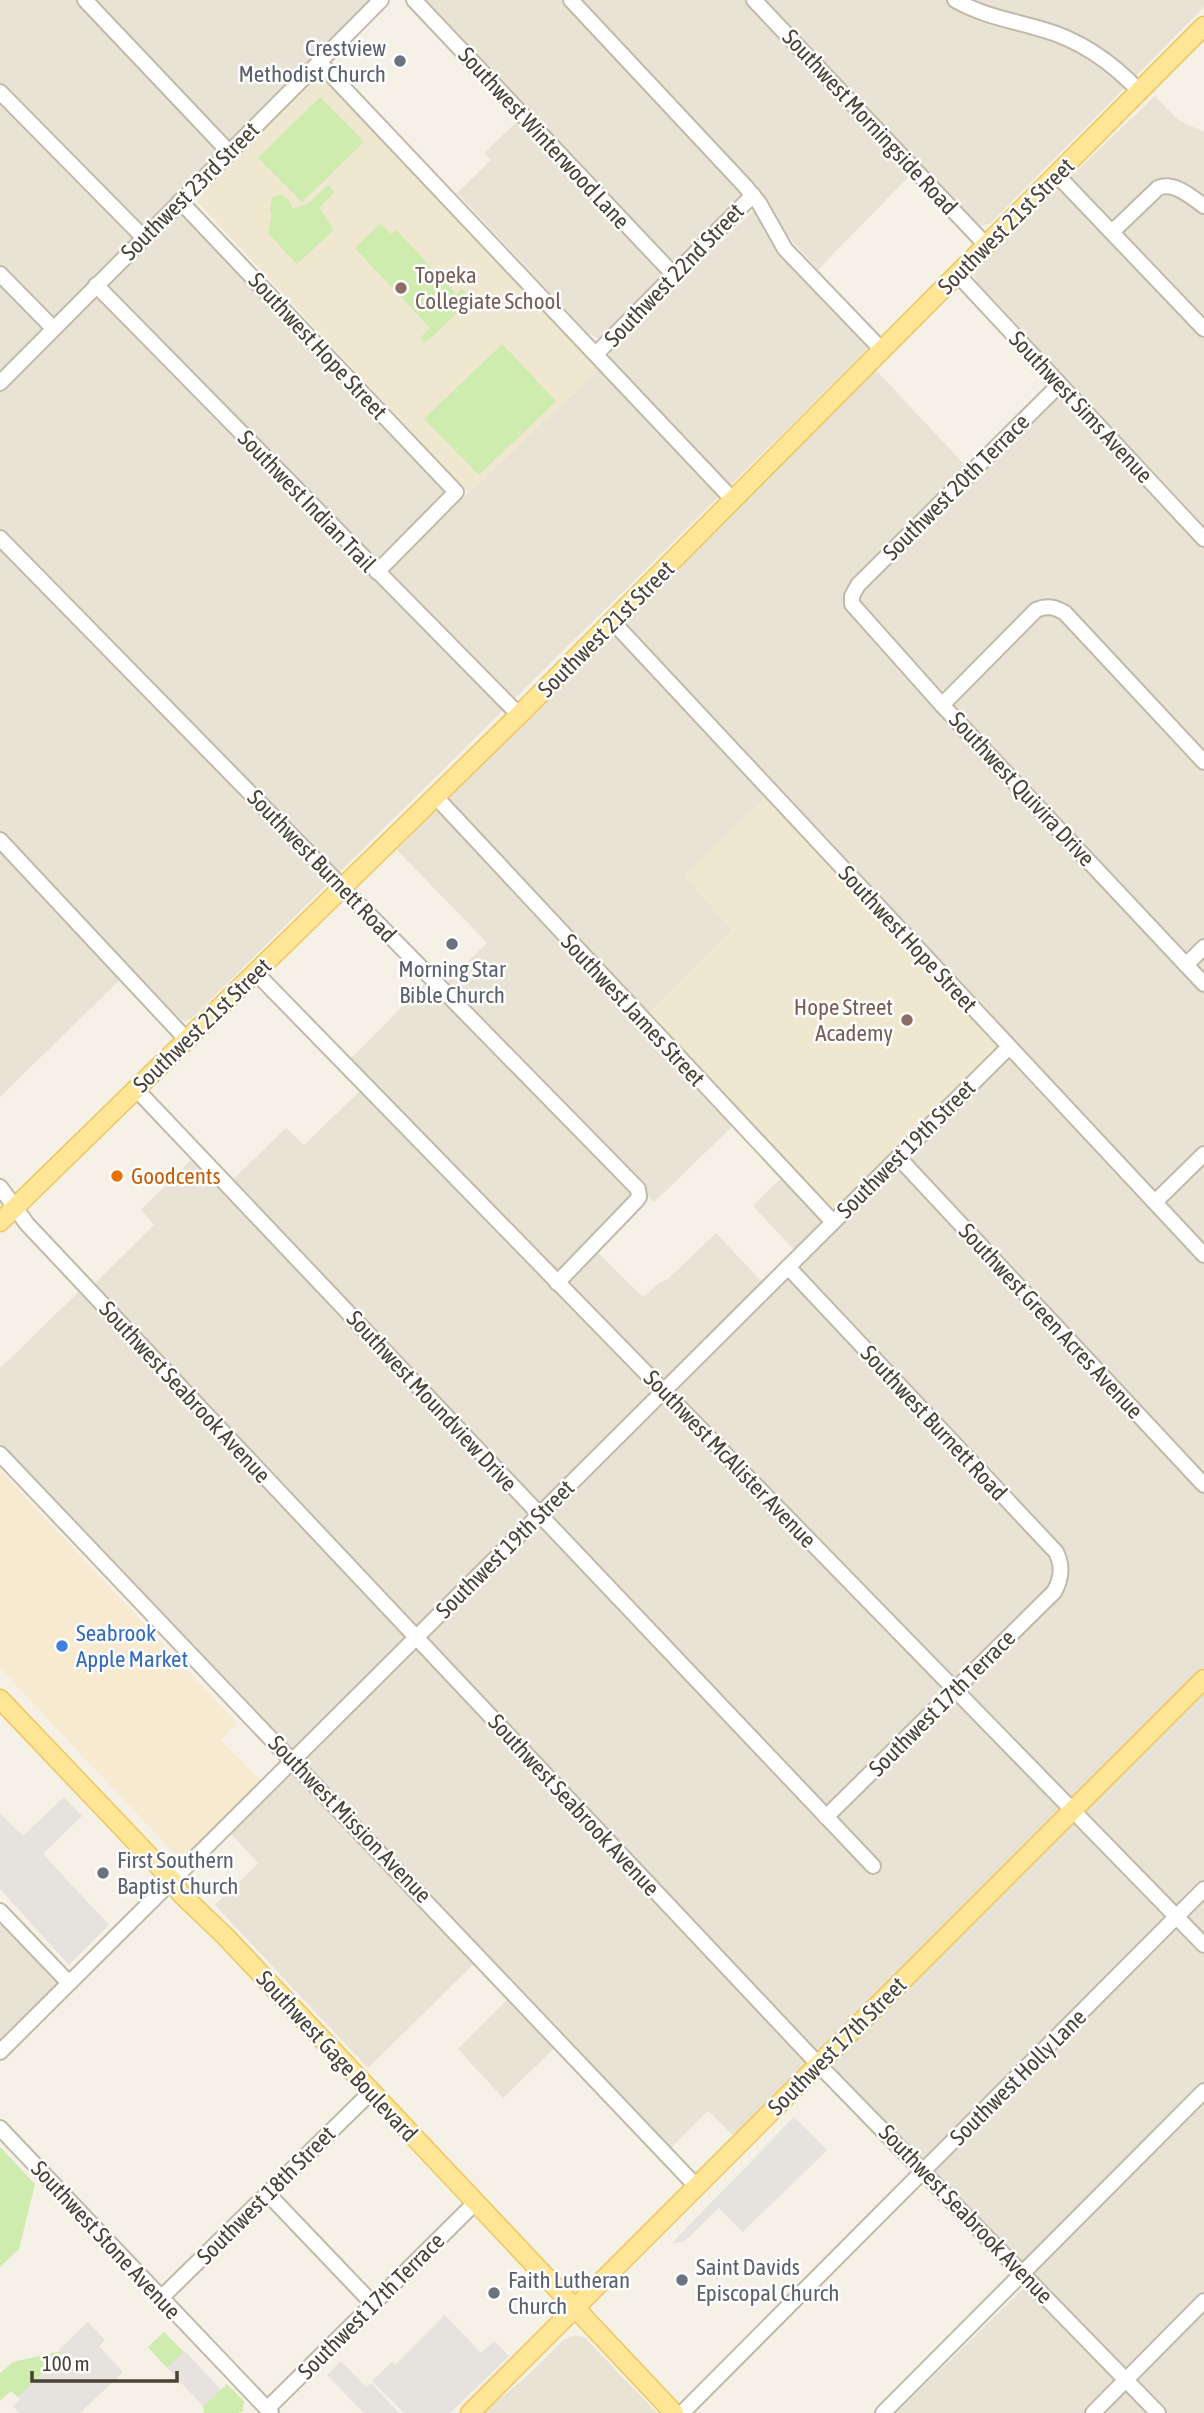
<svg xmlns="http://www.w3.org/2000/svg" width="1204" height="2413" font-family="'Asap Condensed',sans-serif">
<rect width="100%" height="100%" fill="#f5f1e7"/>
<g fill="#e9e3d5">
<path d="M0,0H374L174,202L458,502L601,368L614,347L754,210L759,212L868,344L867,350L191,1019L184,1021L176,1016L130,970L0,1097Z"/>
<path d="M425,0H1204V7L990,224L978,226L973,221L920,165L818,270L786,234L757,186L742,198L605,337L599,339L588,333L457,193L491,160L484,153L529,110Z"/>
<path d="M1155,96L1178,120L1204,132V525L977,282L974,275L979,264Z"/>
<path d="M875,369L976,477L1058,397L1062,395L1204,545V1246L624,624L626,618Z"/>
<path d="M611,636L620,639L767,795L732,931L648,1014L452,805L449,799L452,792L606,638Z"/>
<path d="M436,812H443L735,1124L654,1202L647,1194L636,1195L589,1244L643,1297L659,1283L668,1279L716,1233L764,1284L670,1376L660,1377L350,1059L435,973L446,983L487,943L397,850L430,814Z"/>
<path d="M1011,1059L1017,1063L1204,1263V1669L737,2139L708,2111L670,2149L566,2037L503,2098L458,2049L519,1988L486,1952L368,2068L215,1905L258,1863L230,1833L302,1761L0,1444V1368L91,1280L95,1283L154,1225L141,1210L195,1156L225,1187L286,1128L304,1145L363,1088L866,1603L874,1595L679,1396L675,1389L1003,1062Z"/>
<path d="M784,1175L823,1219V1224L796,1252L753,1206Z"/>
<path d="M1204,1691V1937L1089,1819L1086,1813L1087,1808Z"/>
<path d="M1075,1823L1204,1954V2413H896L1034,2278L836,2072L833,2064L1070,1825Z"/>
<path d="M0,1918L57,1978L58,1984L56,1988L0,2045Z"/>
<path d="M575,2335L585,2338L657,2413H482L525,2378L564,2340Z"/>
</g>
<path fill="#f8e9d1" d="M0,1470L237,1723L221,1740L263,1783L182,1862L0,1668Z"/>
<g fill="#efe7d0">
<path d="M317,73L322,74L601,368L469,493L197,202L201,192Z"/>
<path d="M767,795L996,1040L998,1046L997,1051L839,1208L833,1210L648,1014L732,931L684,876Z"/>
</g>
<g fill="#cdecad">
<path d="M320,97L364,142L302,202L258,158Z"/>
<path d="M328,185L335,192L319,208L334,230L297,264L268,233L272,214L270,210L272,198L277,195C287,195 289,201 293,209L309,203Z"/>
<path d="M380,224L391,234L396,230L456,294L462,289L472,299L425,343L420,338L430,328L355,248Z"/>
<path d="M502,344L556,401L479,475L424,419Z"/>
<path d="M0,2147L35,2184L19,2249L0,2267Z"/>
<path d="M164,2332L184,2352L167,2368L148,2347Z"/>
<path d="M61,2351L62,2355L18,2397L11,2391L0,2401V2373L13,2362Z"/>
<path d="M227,2384L244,2401L243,2411L238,2413H204L203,2406Z"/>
</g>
<g fill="#e6e3df">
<path d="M64,1797L82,1816L43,1854L109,1925L69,1965L0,1889V1813L23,1836Z"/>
<path d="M794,2117L827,2150L743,2232L719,2208L684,2242L672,2243Z"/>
<path d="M445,2315L481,2353L494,2341L509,2356L450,2413H404L372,2381L392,2362L395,2365Z"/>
<path d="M88,2322L105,2340L99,2346L123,2372L80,2413H19L13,2406L20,2400L18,2397L62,2355L59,2349Z"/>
<path d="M185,2351L221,2390L203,2406L167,2368Z"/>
<path d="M341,2361L366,2387L371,2383L399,2413H364L327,2375Z"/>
</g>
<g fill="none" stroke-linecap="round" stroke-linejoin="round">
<defs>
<g id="minor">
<path d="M85,0L229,152"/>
<path d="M414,0L674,275"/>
<path d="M571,0L745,186L759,203L785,249L883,351"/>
<path d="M754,0L986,245"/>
<path d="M955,0C983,16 1011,20 1041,29C1081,40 1112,62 1140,92"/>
<path d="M319,62L734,501"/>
<path d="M0,92L143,237"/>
<path d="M1057,175L1204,329"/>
<path d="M180,201L456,492L377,572"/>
<path d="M1112,232L1158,188C1174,181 1191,197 1204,206"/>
<path d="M0,274L53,328"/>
<path d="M958,275L1204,539"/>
<path d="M96,285L519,715"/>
<path d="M596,354L753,195"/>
<path d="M0,383L381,0"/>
<path d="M1059,385L858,585L852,596V604L942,705L1204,984"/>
<path d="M0,538L638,1189L639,1197L636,1201L557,1283"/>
<path d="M613,622L1204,1255"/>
<path d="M942,705L1036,610C1047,605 1055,607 1065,613L1204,762"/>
<path d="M435,796L833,1222"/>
<path d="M0,840L187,1040"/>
<path d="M1186,965L1204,947"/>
<path d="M256,973L1204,1945"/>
<path d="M136,1089L873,1866"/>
<path d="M898,1157L1204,1485"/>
<path d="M0,1187L27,1224L819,2065L1158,2413"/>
<path d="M1155,1202L1204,1154"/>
<path d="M788,1267L1056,1552C1063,1566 1062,1578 1054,1592L826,1817"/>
<path d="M0,1454L697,2187"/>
<path d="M0,1911L69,1983"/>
<path d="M0,2052L1009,1047"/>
<path d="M0,2128L271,2413"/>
<path d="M268,2194L373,2304"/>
<path d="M161,2298L371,2092"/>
<path d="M267,2409L476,2202"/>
<path d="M682,2413L1204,1889"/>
<path d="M883,2413L1204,2091"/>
<path d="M1093,2413L1204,2301"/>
</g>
<g id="major">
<path d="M0,1222L519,715L1204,26"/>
<path d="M0,1699L173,1881L181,1894L225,1936L674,2413"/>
<path d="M470,2413L1204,1679"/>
</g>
</defs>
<use href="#minor" stroke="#c1baa9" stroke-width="18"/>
<use href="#major" stroke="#edc75d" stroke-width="21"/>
<use href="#minor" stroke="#fff" stroke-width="14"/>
<use href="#major" stroke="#ffe596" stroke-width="18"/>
</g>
<g fill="#6b7280" stroke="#fff" stroke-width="2.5">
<circle cx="400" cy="61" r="7"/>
<circle cx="452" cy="944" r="7"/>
<circle cx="103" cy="1873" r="7"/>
<circle cx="682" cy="2280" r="7"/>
<circle cx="494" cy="2293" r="7"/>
</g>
<g fill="#8d6e63" stroke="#fff" stroke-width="2.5">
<circle cx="401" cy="288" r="7"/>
<circle cx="907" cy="1020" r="7"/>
</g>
<circle fill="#e8710a" stroke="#fff" stroke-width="2.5" cx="117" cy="1176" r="7"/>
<circle fill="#3f7fe0" stroke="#fff" stroke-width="2.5" cx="62" cy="1646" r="7"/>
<g text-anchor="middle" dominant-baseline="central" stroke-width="5" stroke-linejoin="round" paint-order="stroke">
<g font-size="23" fill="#5b616d" stroke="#fff" text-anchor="start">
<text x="386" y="48" text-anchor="end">Crestview<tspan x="386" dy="26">Methodist Church</tspan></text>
<text x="452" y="969" text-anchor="middle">Morning Star<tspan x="452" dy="26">Bible Church</tspan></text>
<text x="117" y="1860">First Southern<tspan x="117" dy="26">Baptist Church</tspan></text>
<text x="696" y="2267">Saint Davids<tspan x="696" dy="26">Episcopal Church</tspan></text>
<text x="508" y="2280">Faith Lutheran<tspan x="508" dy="26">Church</tspan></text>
</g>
<g font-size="23" fill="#494235" stroke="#fff">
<text transform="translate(870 122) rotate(47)">Southwest Morningside Road</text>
<text transform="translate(544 138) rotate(47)">Southwest Winterwood Lane</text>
<text transform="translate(190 191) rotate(-45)">Southwest 23rd Street</text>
<text transform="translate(1006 226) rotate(-45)">Southwest 21st Street</text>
<text transform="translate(674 275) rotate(-46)">Southwest 22nd Street</text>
<text transform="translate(318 346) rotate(47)">Southwest Hope Street</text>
<text transform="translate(1081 407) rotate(47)">Southwest Sims Avenue</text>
<text transform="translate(956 487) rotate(-45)">Southwest 20th Terrace</text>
<text transform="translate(307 501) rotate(46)">Southwest Indian Trail</text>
<text transform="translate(606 629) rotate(-45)">Southwest 21st Street</text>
<text transform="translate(1022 789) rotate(47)">Southwest Quivira Drive</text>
<text transform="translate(322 866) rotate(46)">Southwest Burnett Road</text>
<text transform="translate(908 939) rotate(47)">Southwest Hope Street</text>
<text transform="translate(633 1010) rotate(47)">Southwest James Street</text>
<text transform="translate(202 1025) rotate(-44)">Southwest 21st Street</text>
<text transform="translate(906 1149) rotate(-45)">Southwest 19th Street</text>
<text transform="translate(1051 1321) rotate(47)">Southwest Green Acres Avenue</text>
<text transform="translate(185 1392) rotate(47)">Southwest Seabrook Avenue</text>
<text transform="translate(432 1401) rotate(47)">Southwest Moundview Drive</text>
<text transform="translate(934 1423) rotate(47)">Southwest Burnett Road</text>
<text transform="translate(730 1459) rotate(46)">Southwest McAlister Avenue</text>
<text transform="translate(505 1549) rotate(-45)">Southwest 19th Street</text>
<text transform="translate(942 1703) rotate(-45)">Southwest 17th Terrace</text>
<text transform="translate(574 1805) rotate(47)">Southwest Seabrook Avenue</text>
<text transform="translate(350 1819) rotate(46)">Southwest Mission Avenue</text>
<text transform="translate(837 2046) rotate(-45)">Southwest 17th Street</text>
<text transform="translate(337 2056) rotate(47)">Southwest Gage Boulevard</text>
<text transform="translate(1018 2077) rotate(-45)">Southwest Holly Lane</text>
<text transform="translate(266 2195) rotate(-45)">Southwest 18th Street</text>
<text transform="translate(966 2214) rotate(46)">Southwest Seabrook Avenue</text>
<text transform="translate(106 2240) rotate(47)">Southwest Stone Avenue</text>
<text transform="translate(371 2306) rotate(-45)">Southwest 17th Terrace</text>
</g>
<g font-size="23" fill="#785e54" stroke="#fff" text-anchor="start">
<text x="415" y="275">Topeka<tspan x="415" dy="26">Collegiate School</tspan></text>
<text x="893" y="1007" text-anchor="end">Hope Street<tspan x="893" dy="26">Academy</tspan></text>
</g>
<g font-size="23" fill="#c56008" stroke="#fff" text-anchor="start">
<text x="131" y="1176">Goodcents</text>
</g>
<g font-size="23" fill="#366cbe" stroke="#fff" text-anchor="start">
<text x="76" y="1633">Seabrook<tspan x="76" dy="26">Apple Market</tspan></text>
</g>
</g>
<path d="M32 2371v10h145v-10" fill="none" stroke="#494235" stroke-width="3.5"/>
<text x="42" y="2371" font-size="21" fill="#494235" stroke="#ffffff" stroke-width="5" paint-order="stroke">100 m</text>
</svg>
